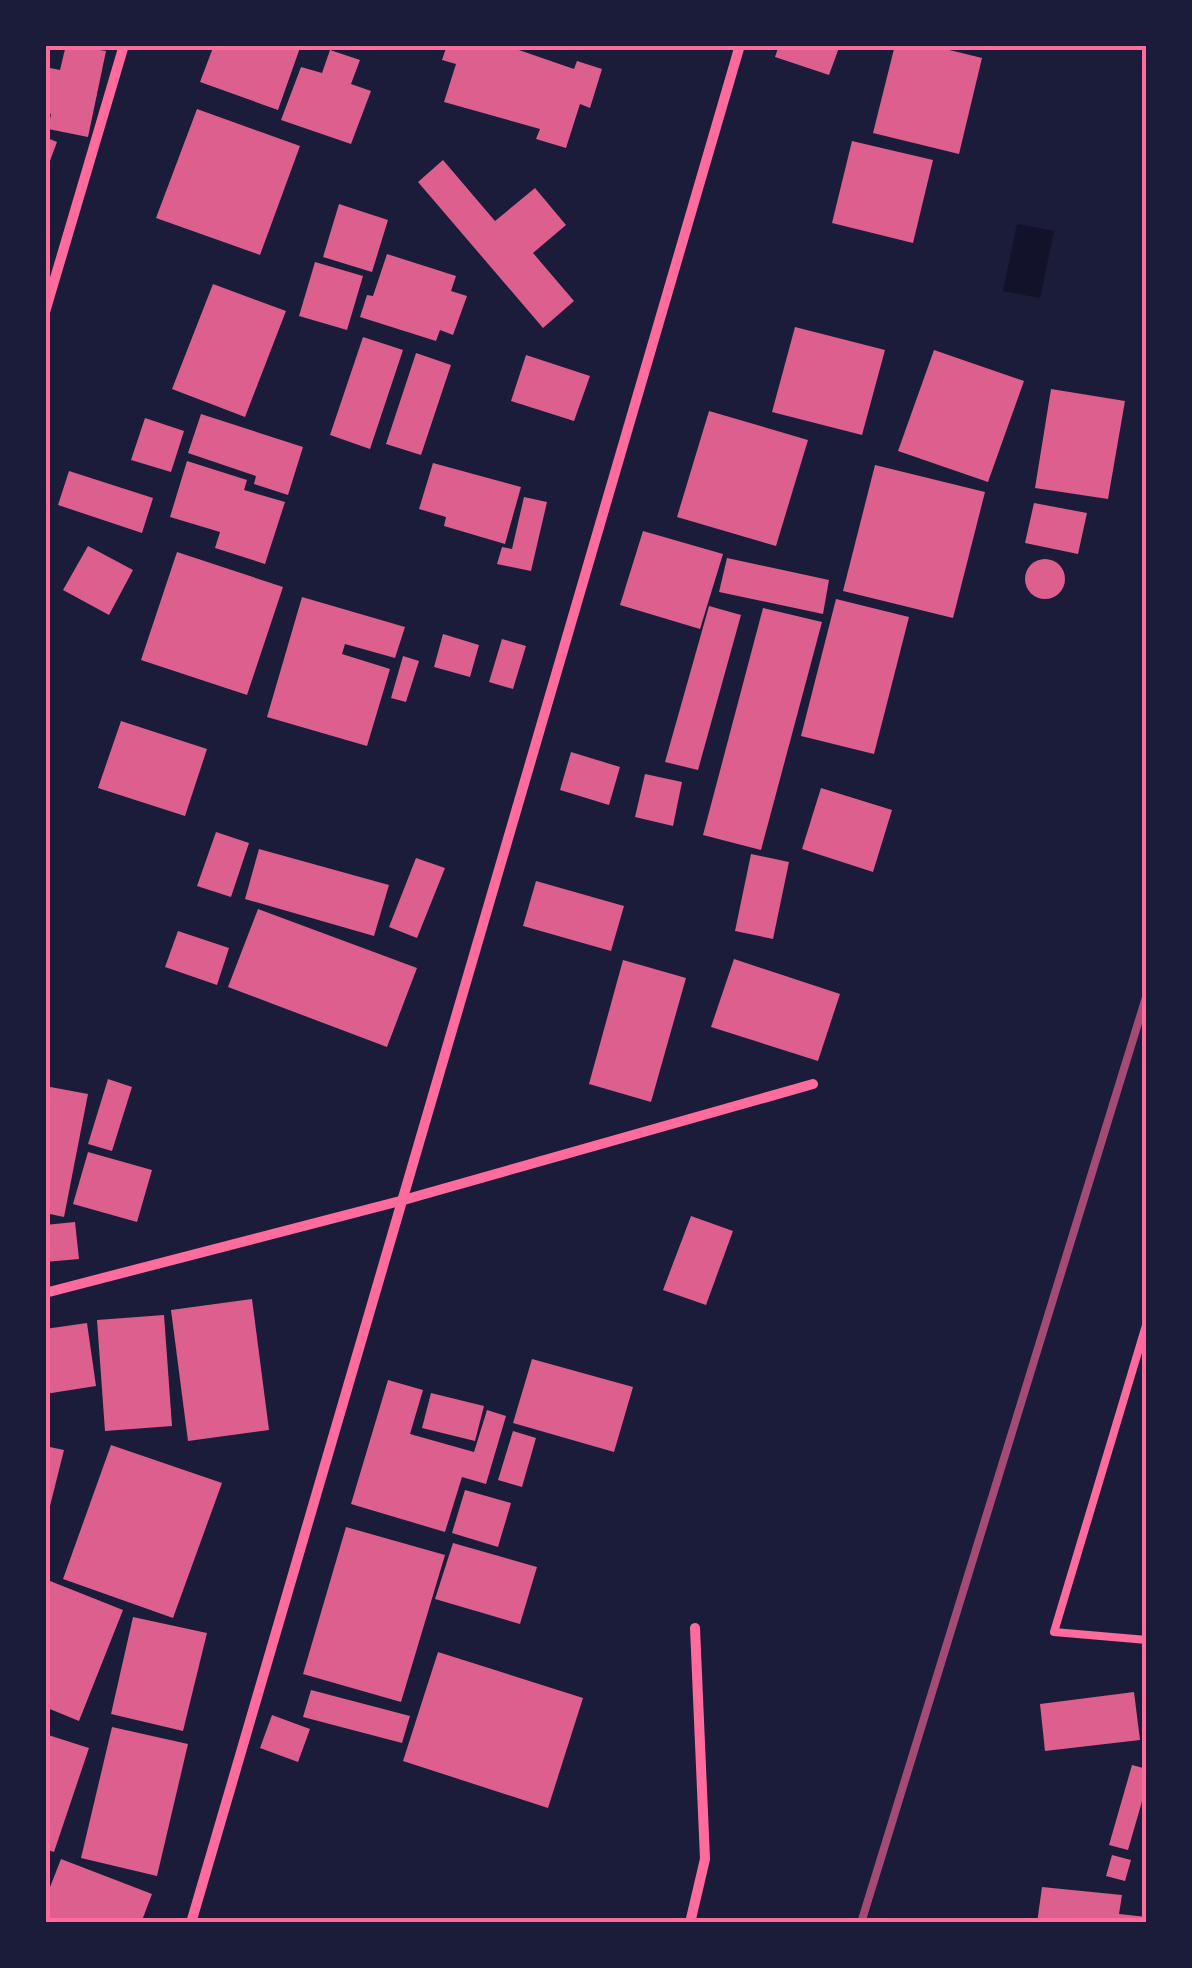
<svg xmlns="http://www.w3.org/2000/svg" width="1192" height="1968" font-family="'PT Sans Narrow',sans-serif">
<rect width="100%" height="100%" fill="#1b1b3a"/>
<path fill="#12122b" d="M1017,224L1054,231L1040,298L1003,291Z"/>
<g fill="#dd5f8e">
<path d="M66,45L106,51L88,137L48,129L51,114L45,112V67L60,70Z"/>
<path d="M214,45H301L278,110L200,82Z"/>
<path d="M447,45H504L574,69L577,61L602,69L590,108L580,104L566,148L536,139L540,129L444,102L456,64L442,60Z"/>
<path d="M779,45H840L829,75L775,57Z"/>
<path d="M895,45H929L982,58L959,154L873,133Z"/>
<path d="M330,50L360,60L351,84L371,91L351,144L281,120L301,67L322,73Z"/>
<path d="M197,109L300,146L260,255L156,218Z"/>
<path d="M45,137L57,142L45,174Z"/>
<path d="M852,141L933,160L913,243L832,223Z"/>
<path d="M443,160L495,221L535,188L566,225L533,253L574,301L543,328L418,182Z"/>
<path d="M339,204L388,220L372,272L323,257Z"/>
<path d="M387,254L456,276L451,291L467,296L453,335L440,330L436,341L360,317L367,295L373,296Z"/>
<path d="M315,262L363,276L347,330L299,316Z"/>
<path d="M213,284L286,311L245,417L172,389Z"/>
<path d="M795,327L885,350L862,435L772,412Z"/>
<path d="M363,337L403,350L370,449L330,435Z"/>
<path d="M934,350L1024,381L988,482L898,451Z"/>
<path d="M416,353L451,365L421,455L386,444Z"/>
<path d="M526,355L590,376L574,421L511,401Z"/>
<path d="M1051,389L1125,401L1108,499L1035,488Z"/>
<path d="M709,411L808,440L776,546L677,517Z"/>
<path d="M201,414L303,447L288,495L254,484L256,476L188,453Z"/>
<path d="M145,418L184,431L171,472L131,460Z"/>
<path d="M187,461L247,480L244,490L285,502L265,564L215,548L220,532L170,517Z"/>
<path d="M433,463L521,487L505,544L444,526L446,517L419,509Z"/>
<path d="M875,465L985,492L953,618L843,591Z"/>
<path d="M69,471L153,498L142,533L58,505Z"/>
<path d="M524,497L547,502L531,571L497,564L502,547L512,549Z"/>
<path d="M1034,503L1087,513L1078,554L1025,543Z"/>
<path d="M643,531L723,554L700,629L620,605Z"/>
<path d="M88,546L133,570L109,615L63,590Z"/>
<path d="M177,552L283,587L247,695L141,660Z"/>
<path d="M727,558L829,580L823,614L719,592Z"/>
<circle cx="1045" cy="579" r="20"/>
<path d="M302,597L405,627L395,658L345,644L342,654L390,669L367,746L267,717Z"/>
<path d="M836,599L909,617L874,754L801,736Z"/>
<path d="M709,606L741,615L698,770L665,762Z"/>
<path d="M763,608L822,622L761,850L703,835Z"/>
<path d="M443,634L479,645L470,677L434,667Z"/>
<path d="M502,639L526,646L513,689L489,682Z"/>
<path d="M403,656L419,661L406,702L391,698Z"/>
<path d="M121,721L207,749L185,816L98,788Z"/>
<path d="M571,752L620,767L609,805L560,790Z"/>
<path d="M645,774L682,782L673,826L635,817Z"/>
<path d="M821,788L892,810L873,872L802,849Z"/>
<path d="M216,832L249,843L231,897L197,886Z"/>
<path d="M259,849L389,885L374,936L245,899Z"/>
<path d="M751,854L789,862L773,939L735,931Z"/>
<path d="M416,858L445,868L417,938L389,927Z"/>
<path d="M536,881L624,906L611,951L523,926Z"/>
<path d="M258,909L417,968L387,1047L228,987Z"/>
<path d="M178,931L229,948L217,985L165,967Z"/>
<path d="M734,959L840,994L818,1061L711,1027Z"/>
<path d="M623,960L686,978L651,1102L589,1084Z"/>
<path d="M108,1079L132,1087L112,1151L88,1144Z"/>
<path d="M45,1086L88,1094L64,1217L45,1213Z"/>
<path d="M88,1152L152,1170L137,1222L73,1204Z"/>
<path d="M691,1216L733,1231L706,1305L663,1290Z"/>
<path d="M75,1222L79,1259L45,1262V1225Z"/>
<path d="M252,1299L269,1430L188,1441L171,1310Z"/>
<path d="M164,1315L172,1426L105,1431L97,1320Z"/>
<path d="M87,1323L96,1386L45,1394V1329Z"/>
<path d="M532,1359L633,1387L614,1452L513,1423Z"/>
<path d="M388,1380L423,1390L410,1434L474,1452L487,1410L506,1416L486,1484L462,1477L445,1532L351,1504Z"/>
<path d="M431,1393L484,1406L475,1441L422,1428Z"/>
<path d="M513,1431L536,1438L522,1487L498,1480Z"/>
<path d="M111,1445L222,1483L173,1618L63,1579Z"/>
<path d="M45,1446L64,1450L46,1522H45Z"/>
<path d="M465,1490L511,1503L498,1547L452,1533Z"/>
<path d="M346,1527L445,1555L401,1702L303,1674Z"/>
<path d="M453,1543L537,1567L520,1624L435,1599Z"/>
<path d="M45,1579L123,1610L79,1721L45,1707Z"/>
<path d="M133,1617L207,1633L183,1731L111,1714Z"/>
<path d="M438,1652L583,1698L548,1808L403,1761Z"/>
<path d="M311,1690L410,1716L402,1743L303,1717Z"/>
<path d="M1134,1692L1140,1740L1045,1751L1040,1704Z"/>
<path d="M272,1715L310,1729L298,1762L260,1748Z"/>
<path d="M112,1727L188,1744L157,1876L81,1858Z"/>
<path d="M45,1734L89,1748L54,1852L45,1849Z"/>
<path d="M1132,1765L1147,1769V1784L1128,1850L1109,1845Z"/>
<path d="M1112,1855L1131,1860L1125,1881L1106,1876Z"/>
<path d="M61,1859L152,1894L141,1923H45V1900Z"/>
<path d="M1042,1887L1122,1895L1119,1914L1147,1917V1923H1037Z"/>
</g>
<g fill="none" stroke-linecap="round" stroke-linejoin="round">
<path stroke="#ff6b9d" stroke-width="8" d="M1147,1322L1054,1632L1147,1640"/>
<g stroke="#ff6b9d" stroke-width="10">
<path d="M45,312L124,45"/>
<path d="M45,1293L400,1201L813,1084"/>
<path d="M191,1923L740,45"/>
<path d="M690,1923L705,1859L695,1628"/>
</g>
<path stroke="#a44b75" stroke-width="8" d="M861,1923L1147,994"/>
</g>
<rect width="1192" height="1968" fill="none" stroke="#1b1b3a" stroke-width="95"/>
<rect x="48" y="48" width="1096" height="1872" fill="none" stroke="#ff6b9d" stroke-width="4"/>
</svg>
